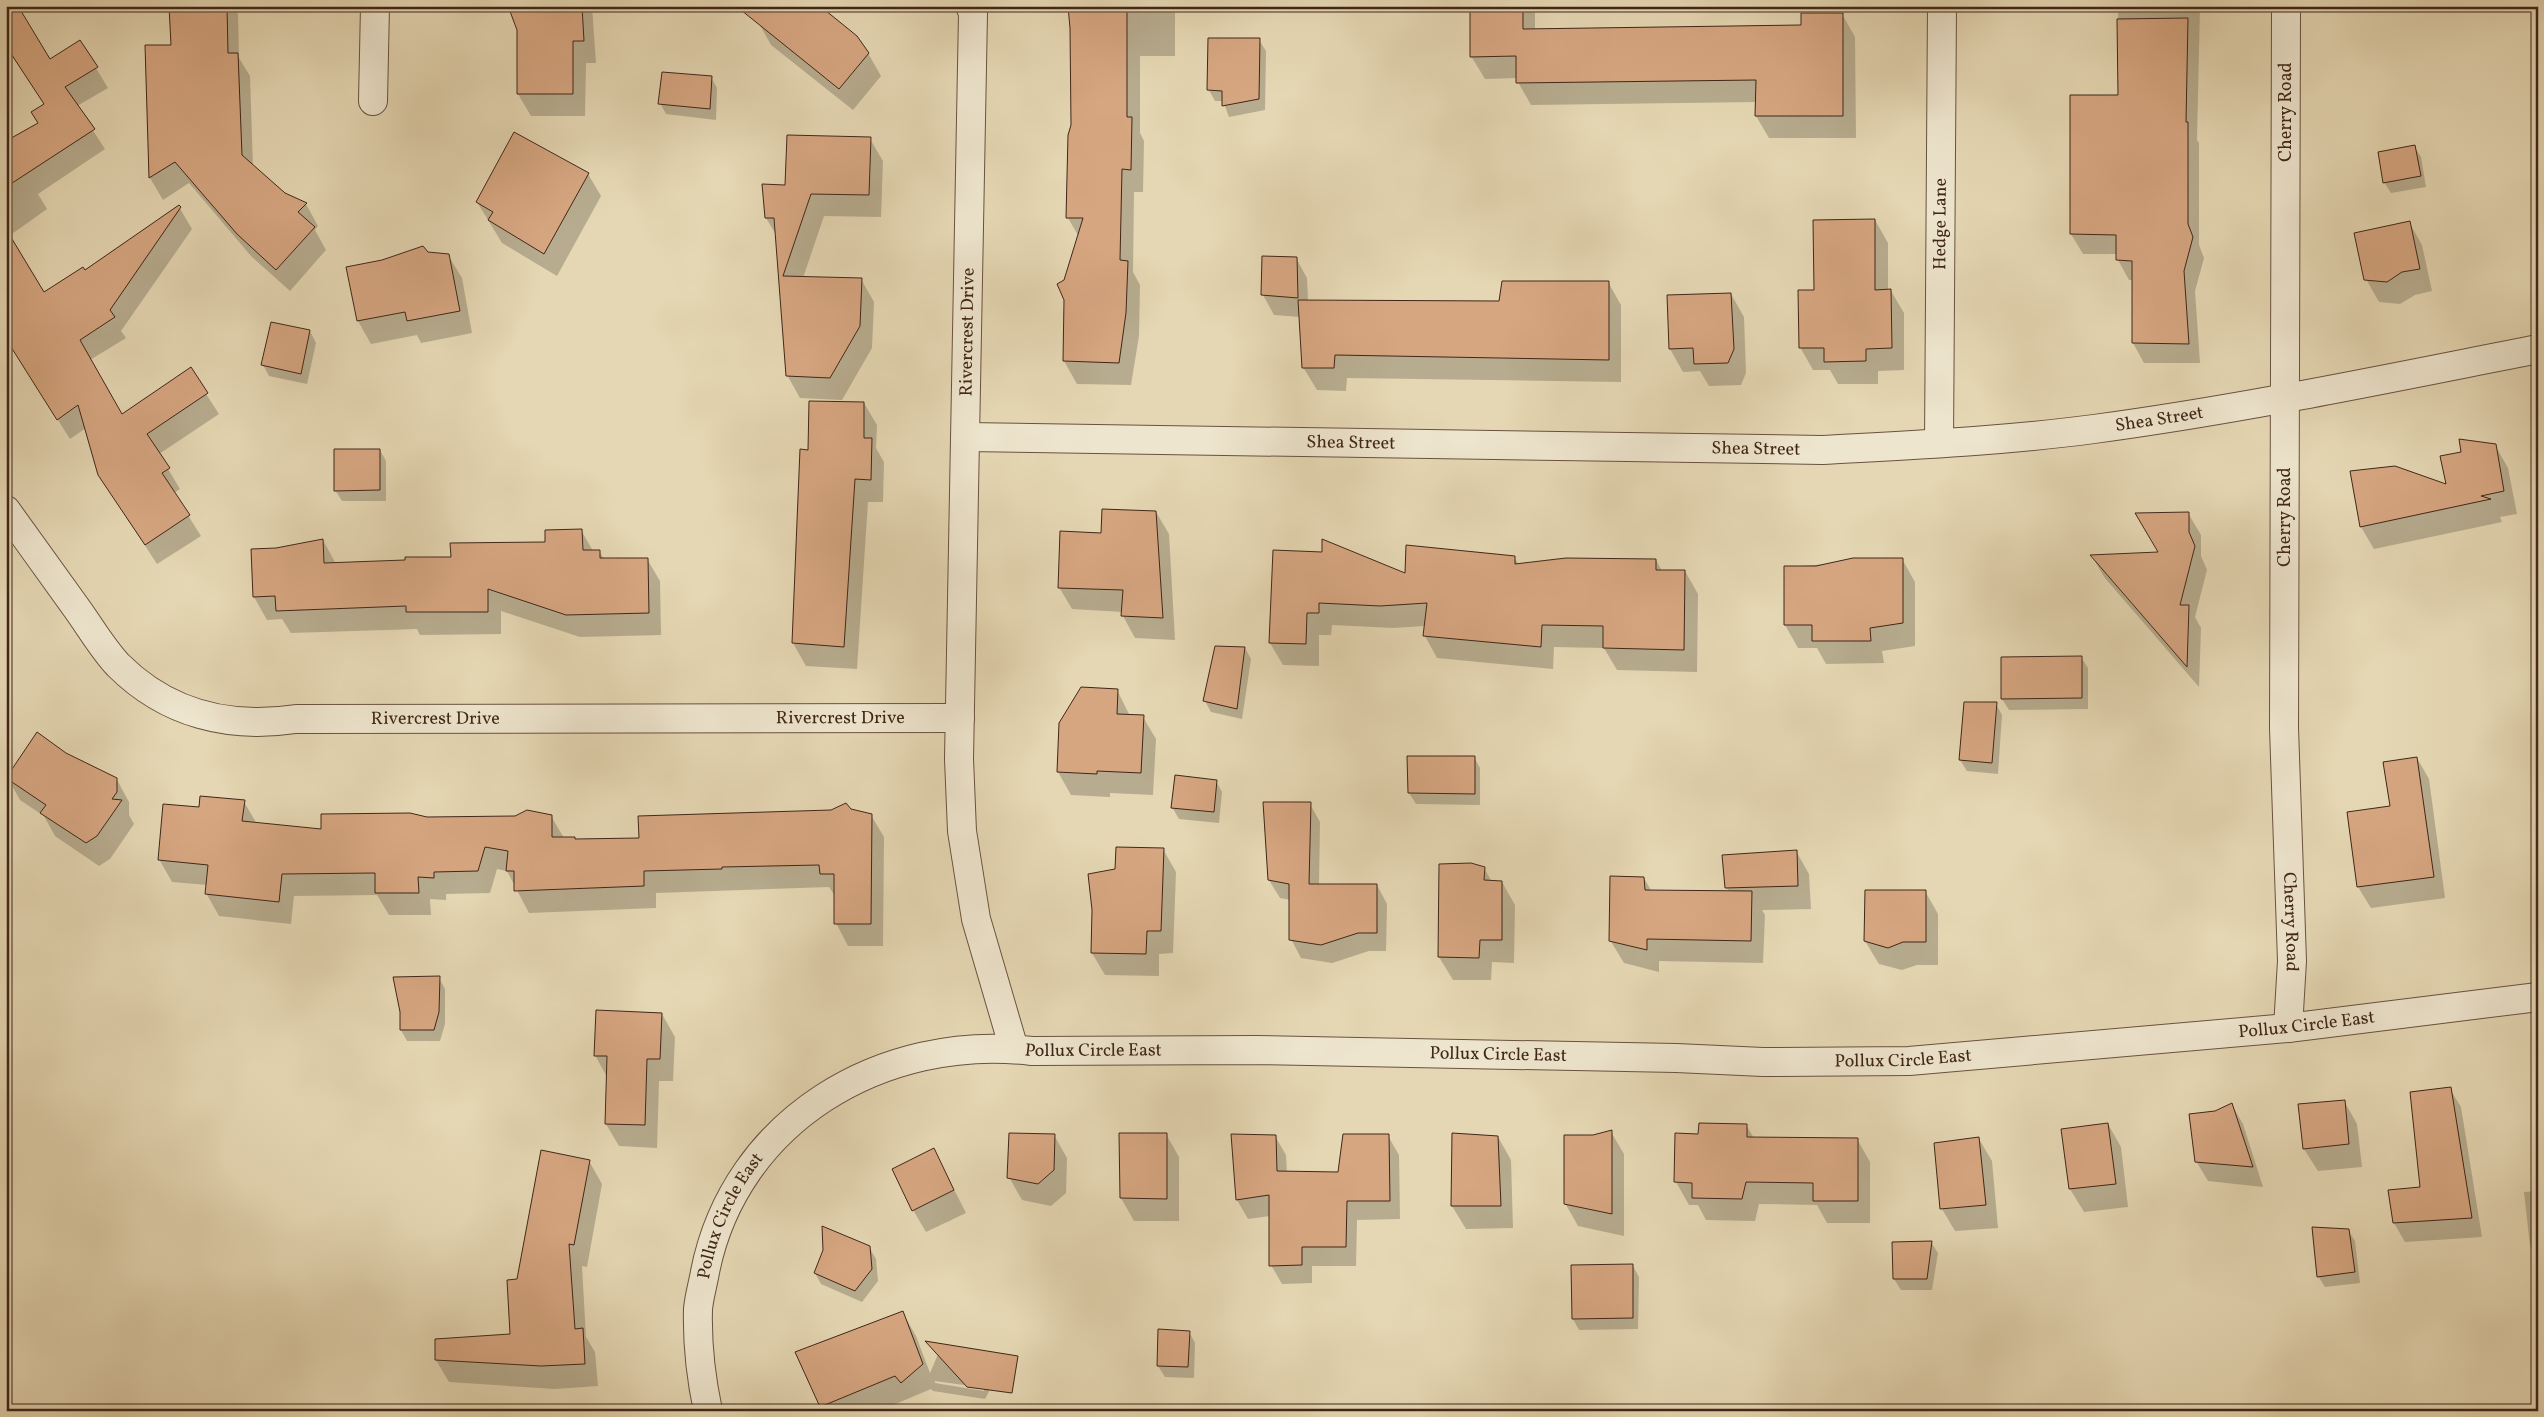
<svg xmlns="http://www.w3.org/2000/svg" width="2544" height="1417" font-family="Vollkorn,serif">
<rect width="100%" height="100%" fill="#e5d7b3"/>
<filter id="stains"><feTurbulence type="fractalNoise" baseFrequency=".004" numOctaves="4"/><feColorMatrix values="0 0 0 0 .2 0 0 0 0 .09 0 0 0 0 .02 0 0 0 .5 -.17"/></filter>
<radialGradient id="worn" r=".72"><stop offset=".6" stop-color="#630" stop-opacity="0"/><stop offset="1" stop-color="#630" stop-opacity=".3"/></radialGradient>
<g fill="#0003" fill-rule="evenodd">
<path d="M6,6L50,61L96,68L108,88L77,106L105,149L38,194L47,209L9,236L44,294L85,272L179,207L192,229L121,331L126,338L90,360L122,415L190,369L219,414L159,454L180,489L174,493L201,536L157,564L99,475L86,428L70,439L21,362L6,327V143L39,123L45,105L6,47Z"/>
<path d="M170,6H233L238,14L239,58L250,76L253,167L284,194L306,204L318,226L315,230L326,250L290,291L251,256L189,183L163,200L150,178L147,46H172Z"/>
<path d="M517,6H592L596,63H586L585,116H531L518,94Z"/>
<path d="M1069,6H1175V56H1140V133L1144,141L1143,192H1134L1133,272L1140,285L1139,336L1131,385L1077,384L1064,361L1065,280L1079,237L1068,218L1072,125V28Z"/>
<path d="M1471,6H1535V30L1803,26L1842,14L1855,37L1856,138H1769L1756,116L1757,102L1531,105L1518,82V78L1485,79L1471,56Z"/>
<path d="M2118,6H2200L2197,140L2199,143V245L2204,258L2195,291L2200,363H2144L2133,343V280H2129L2118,260V254H2083L2071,234L2119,96Z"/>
<path d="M758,22L868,53L881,76L853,110L771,45Z"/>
<path d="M1209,39L1259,40L1266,51L1265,110L1229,117L1223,101H1215L1209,90Z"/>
<path d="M711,77L717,88L716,120L666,114L660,103Z"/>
<path d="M870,139L883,161L881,217L824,216L803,278L861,279L874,302L872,348L842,400L800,398L787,375L777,236L766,218L787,186Z"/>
<path d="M2414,146L2421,157L2426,187L2391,193L2384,182Z"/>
<path d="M588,174L601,196L557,276L502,243L477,202Z"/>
<path d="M1875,220L1888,243V291H1891L1904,313V370L1878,371V384H1838L1830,370H1813L1800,347Z"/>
<path d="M2409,222L2422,245L2432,291L2415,295L2400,304L2379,302L2366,279Z"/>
<path d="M428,253L448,255L462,278L472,333L421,343L417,335L371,344L358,321L348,268Z"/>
<path d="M1296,258L1307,278L1308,301L1500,303L1608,282L1621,305V382L1347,378L1346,391L1317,390L1303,367L1301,317L1274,315L1263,295Z"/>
<path d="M1731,294L1744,317L1746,373L1741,385L1709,386L1700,371L1683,372L1670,349L1668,296Z"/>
<path d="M310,331L316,343L307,384L269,376L263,365Z"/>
<path d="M864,403L877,425L876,448L884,462L883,502H868L857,669L806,666L793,643L809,451Z"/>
<path d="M2495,445L2508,468L2517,514L2500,517L2502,522L2374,549L2361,527L2448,486Z"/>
<path d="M380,450L386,461V501H342L335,490Z"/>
<path d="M1156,512L1169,534L1175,640L1135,638L1123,616V612L1072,609L1059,587L1103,534Z"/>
<path d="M2188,513L2201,535V556L2207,570L2195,617L2201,628L2199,687L2104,577L2092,556L2160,553Z"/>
<path d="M581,530L593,551H599L604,559H647L660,581L661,635L580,637L501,611V634L420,635L417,629L291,633L282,619L267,620L254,597L276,550L323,540L336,564L452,558L546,543Z"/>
<path d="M1274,551L1406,575L1514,557L1519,565L1656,560L1662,571H1685L1698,594L1697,672L1617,670L1604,648L1554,647L1553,669L1437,658L1425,636V626L1393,628L1332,625L1331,635H1319V666L1283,665L1270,643Z"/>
<path d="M1902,559L1915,582V646L1882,651L1884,663L1826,664L1817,648H1798L1785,625V567Z"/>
<path d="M1245,648L1251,659L1242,719L1211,712L1205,701Z"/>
<path d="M2081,657L2088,668V709L2009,710L2002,699V658Z"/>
<path d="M1117,690L1130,716L1143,717L1156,739L1153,795L1110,793V797L1071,795L1058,772Z"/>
<path d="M6,696L13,715L6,720Z"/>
<path d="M1996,704L2002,715L1998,774L1967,771L1960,760Z"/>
<path d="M65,754L116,778L129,802V815L134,824L110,859L99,866L55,836L44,816L20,800L7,777Z"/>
<path d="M1409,757H1474L1480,768V805L1416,804L1409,793Z"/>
<path d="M2417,758L2429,779L2445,898L2371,908L2358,887L2391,807Z"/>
<path d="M1216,781L1222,792L1219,823L1179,819L1172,807Z"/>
<path d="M244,802L257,824L322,830L427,818L551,816L564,838L576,840L640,839L850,810L871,815L884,837L883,946H848L836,923L835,896L829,887L656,893V908L529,913L507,871L497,869L490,893L446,894V900L430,899L431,915H389L377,895L294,896L291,924L219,916L206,893L207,885L172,882L159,859L200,809Z"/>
<path d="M1310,804L1320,822L1319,885H1377L1387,904L1386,951H1369L1332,963L1301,958L1291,939V900L1280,898L1269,880Z"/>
<path d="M1163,849L1176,872L1173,953L1159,954V976L1105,975L1092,953L1116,870Z"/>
<path d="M1796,851L1809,874L1811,909L1762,910L1765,915L1763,963L1659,961V972L1624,963L1610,940L1644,878L1652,892H1729L1727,888Z"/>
<path d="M1484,868L1492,882H1502L1515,905L1514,963L1492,962L1491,980H1453L1439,957Z"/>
<path d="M1925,891L1938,914V965H1917L1902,970L1879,964L1865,941Z"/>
<path d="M439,978L445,989V1024L440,1041H407L401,1030V1012Z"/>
<path d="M662,1014L675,1037L673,1081H659L657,1148L619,1146L606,1124L607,1077L595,1055Z"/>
<path d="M2450,1089L2461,1107L2482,1237L2405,1242L2394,1223L2422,1188Z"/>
<path d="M2344,1101L2357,1124L2362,1167L2318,1171L2304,1149Z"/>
<path d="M2232,1105L2243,1124L2263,1187L2208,1181L2196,1161Z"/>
<path d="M2535,1117H2538V1141Z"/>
<path d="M2108,1124L2121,1147L2128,1207L2084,1212L2070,1189L2063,1130Z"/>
<path d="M1746,1125L1754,1138L1857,1139L1870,1162V1223H1827L1817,1205L1759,1204L1755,1221L1706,1220L1698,1205H1689L1676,1182V1134L1699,1135Z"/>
<path d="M1611,1132L1624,1154V1236L1578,1226L1565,1203L1593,1136Z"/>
<path d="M1166,1134L1179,1157V1221H1134L1121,1198Z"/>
<path d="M1054,1135L1067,1158L1066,1193L1051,1206L1022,1200L1009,1177Z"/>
<path d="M1453,1135L1498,1137L1511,1160L1513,1228L1466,1229L1452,1206Z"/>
<path d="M1275,1136L1286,1155L1287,1172L1340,1173L1388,1136L1399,1155L1400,1219L1357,1220L1356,1266H1312V1283L1282,1284L1271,1265L1270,1216L1248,1219L1237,1200Z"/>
<path d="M1979,1139L1992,1161L1998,1228L1955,1231L1942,1209Z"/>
<path d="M934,1150L966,1213L926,1232L913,1210Z"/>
<path d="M589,1161L602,1184L587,1267L582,1266L586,1337L595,1352L598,1386L555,1389L449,1382L436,1360L511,1335L518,1280Z"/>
<path d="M2538,1191V1256L2536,1257L2530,1246L2524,1192Z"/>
<path d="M2348,1230L2355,1241L2360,1283L2325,1287L2318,1276Z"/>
<path d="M1931,1242L1938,1253L1932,1290H1901L1894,1279Z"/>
<path d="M869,1247L876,1259L878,1281L862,1302L821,1284L815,1273Z"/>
<path d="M1633,1266L1639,1277L1638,1329L1579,1330L1573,1319Z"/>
<path d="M903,1313L916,1336L930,1373L939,1352L1003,1365L985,1399L933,1391L931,1389L879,1411H824L797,1353ZM935,1381L985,1388L984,1391L935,1383Z"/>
<path d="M1189,1332L1195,1343L1194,1378L1165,1377L1158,1366Z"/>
</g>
<g fill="#d6a681" stroke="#402618">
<path d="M6,6H18L50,59L80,40L98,67L65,87L95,129L6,187V141L38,123L31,112L44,104L6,46Z"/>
<path d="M169,6H227L228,53H238L242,155L285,193L307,203L298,212L315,227L276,270L237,234L175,162L149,178L145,45H171Z"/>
<path d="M508,6H582L584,41H573V94H517V30Z"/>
<path d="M736,6H820L857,36L869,53L839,89Z"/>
<path d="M1068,6H1127V117H1132L1131,170L1122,169L1120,260L1128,261L1126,313L1119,363L1063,361L1064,300L1057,284L1064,280L1083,218H1066L1068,135L1071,125L1070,28Z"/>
<path d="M1470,6H1523V29L1801,25V13H1843V116H1755L1756,80L1516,83V56L1470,57Z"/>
<path d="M2188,18L2186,122H2188V224L2193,237L2184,271L2189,344L2132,343V261L2116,260V235L2070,234V95H2118L2117,19Z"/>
<path d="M1208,38H1260L1259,99L1222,106V91L1207,90Z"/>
<path d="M662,72L712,76L710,109L658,104Z"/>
<path d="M514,132L589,173L544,254L488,220L493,212L476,202Z"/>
<path d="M787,135L871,137L869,195L811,194L783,276L862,278L860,326L830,378L786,376L774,218H765L762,184L785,185Z"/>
<path d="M2415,145L2421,176L2383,183L2378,152Z"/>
<path d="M179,205L181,207L110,310L115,317L80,340L122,414L191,367L208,393L147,434L170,468L162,473L190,515L145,545L98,475L78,405L57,420L6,339V229L44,292L83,267L85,270Z"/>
<path d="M1875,219V290L1891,289L1892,348L1866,349V361L1824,362V348H1799L1798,290H1814L1813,220Z"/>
<path d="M2410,221L2420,269L2402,272L2387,282L2364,280L2354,233Z"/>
<path d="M423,246L428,252L449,254L460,311L407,321L405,312L357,321L346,267L382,260Z"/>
<path d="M1262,256L1297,257L1298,298L1261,295Z"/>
<path d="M1502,281H1609V360L1335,355L1334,368H1302L1298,300L1499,301Z"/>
<path d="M1731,293L1734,349L1728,363L1694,364L1693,348L1669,349L1667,295Z"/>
<path d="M271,322L310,330L301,374L261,365Z"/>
<path d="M809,401L864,402V438H872L871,480L855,479L844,647L792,643L800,449L808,450Z"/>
<path d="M2459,439L2496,444L2504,491L2481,496L2491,499L2360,527L2350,471L2395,466L2446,484L2440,456L2461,452Z"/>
<path d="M334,449H380V490L334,491Z"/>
<path d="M1102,509L1156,511L1163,618L1121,616L1123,590L1058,588L1060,531L1101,533Z"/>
<path d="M2189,512V532L2195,546L2180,605H2189L2187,667L2090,555L2158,552L2135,513Z"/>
<path d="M582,529L583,550H600V558H648L649,613L566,615L488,589V612H406V606L276,611L275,596L253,597L251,549L276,548L323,539L324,563L405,560V557H451L450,543L545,542V530Z"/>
<path d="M1322,539L1405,573L1406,545L1515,556V564L1566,558L1656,559V570H1685L1684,650L1603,648V626L1542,625L1541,647L1423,636L1427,603L1380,606L1319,603V613H1307L1306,644L1269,643L1273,550L1322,552Z"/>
<path d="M1853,558H1903V623L1870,628L1871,641H1812V625H1784V566H1816Z"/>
<path d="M1215,646L1245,647L1237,709L1203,701Z"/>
<path d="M2082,656V698L2001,699V657Z"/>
<path d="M1081,687L1118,689L1117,714L1144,715L1141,773L1097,771V774L1057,772L1059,723Z"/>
<path d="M1964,702H1997L1992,763L1959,760Z"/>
<path d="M37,732L66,753L117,778V792L112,799L122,800L97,836L86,843L40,813L46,805L6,778Z"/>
<path d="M1407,756H1475V794L1408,793Z"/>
<path d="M2417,757L2434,877L2357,887L2347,812L2390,806L2383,762Z"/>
<path d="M1175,775L1217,780L1214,812L1171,808Z"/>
<path d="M200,796L245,800L242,821L321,829V814L410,813L427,817L515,816L527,810L552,815V837H575V839L639,838L638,816L831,810L846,803L851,809L872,814L871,924H834V874H820L819,865L722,867V869L644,871V886L514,891V871H506L508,851L485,847L478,871L434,872V878L418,877L419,893H375V873L282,874L279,902L205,894L208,865L158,860L163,804L199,807Z"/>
<path d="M1263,802H1311L1309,884H1377V933H1358L1321,945L1289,940V884L1268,880Z"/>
<path d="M1116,847L1164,848L1161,931H1147L1146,954L1091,953L1092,910L1088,874L1115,869Z"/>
<path d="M1797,850L1798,886L1725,888L1722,855Z"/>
<path d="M1471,863L1485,867L1484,880L1502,881V940H1480L1479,958L1438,957L1439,864Z"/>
<path d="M1610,876L1644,877L1645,890L1752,891L1751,941L1647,939V950L1609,941Z"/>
<path d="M1865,890H1926V942H1903L1888,948L1864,941Z"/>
<path d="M440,976L439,1012L434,1030H400V1012L393,977Z"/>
<path d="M596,1010L662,1013L660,1059H647L645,1125L605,1124L607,1056H594Z"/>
<path d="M2451,1087L2472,1218L2393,1223L2388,1190L2420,1187L2410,1092Z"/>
<path d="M2345,1100L2349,1144L2303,1149L2298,1104Z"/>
<path d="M2232,1103L2253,1167L2195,1162L2189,1114L2215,1111Z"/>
<path d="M1699,1123L1747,1124V1137L1858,1138V1201H1813V1183L1746,1182L1742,1199L1692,1198V1183L1674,1182L1675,1133L1698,1134Z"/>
<path d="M2108,1123L2116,1184L2069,1189L2061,1129Z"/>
<path d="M1612,1130V1214L1564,1204V1135H1593Z"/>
<path d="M1009,1133L1055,1134L1054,1170L1038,1184L1007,1178Z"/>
<path d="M1119,1133H1167V1199L1120,1198Z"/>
<path d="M1452,1133L1498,1136L1501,1206H1451Z"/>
<path d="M1231,1134L1276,1135L1277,1171L1338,1172L1343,1134H1389L1390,1201H1347L1346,1247H1302V1265L1269,1266V1195L1236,1200Z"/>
<path d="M1979,1137L1986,1205L1940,1209L1934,1143Z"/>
<path d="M934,1148L954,1190L912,1211L892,1169Z"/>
<path d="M541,1150L590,1160L574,1245L569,1244L575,1329L583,1328L585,1364L541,1366L435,1360V1339L510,1334L507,1280L517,1279Z"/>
<path d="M822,1226L870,1246L872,1269L855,1291L814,1273L823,1250Z"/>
<path d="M2312,1227L2349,1229L2355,1272L2317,1277Z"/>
<path d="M1932,1241L1927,1279H1893L1892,1242Z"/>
<path d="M1633,1264V1318L1572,1319L1571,1265Z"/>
<path d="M903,1311L923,1364L901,1383L895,1376L820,1407L795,1352Z"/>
<path d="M1158,1329L1190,1331L1188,1367L1157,1366Z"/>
<path d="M925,1341L1018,1356L1012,1393L967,1387Z"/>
</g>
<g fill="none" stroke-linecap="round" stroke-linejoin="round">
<defs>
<g id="minor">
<path d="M970,6L973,13L959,759L962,831L976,919L1014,1049"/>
<path id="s1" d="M2286,6L2284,728L2292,961L2288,1028"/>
<path d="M373,101L375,6"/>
<path id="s2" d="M966,437L1822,450C1912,445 2004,441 2094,429C2243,409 2390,378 2538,349"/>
<path id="s3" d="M1939,443L1942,6"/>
<path id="s4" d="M6,510C29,542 52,574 75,606C89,625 102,648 118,665C167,714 229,729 296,719L960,718"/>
<path id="s5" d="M708,1411C701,1378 697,1344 698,1309C699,1297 703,1284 705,1272C735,1120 883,1033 1032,1051L1257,1050L1676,1058L1763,1062L1909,1061L2288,1028L2538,997"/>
</g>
</defs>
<use href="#minor" stroke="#69523f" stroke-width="30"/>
<use href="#minor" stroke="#eee5ce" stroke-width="28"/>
</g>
<g text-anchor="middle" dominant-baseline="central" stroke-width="4" stroke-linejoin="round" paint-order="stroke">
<g font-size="18" fill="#402618" stroke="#eee5ce">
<text transform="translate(2286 112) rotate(-90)">Cherry Road</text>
<text stroke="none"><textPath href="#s3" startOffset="219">Hedge Lane</textPath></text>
<text transform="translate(968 332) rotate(-89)">Rivercrest Drive</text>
<text stroke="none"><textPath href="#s2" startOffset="1195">Shea Street</textPath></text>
<text stroke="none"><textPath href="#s2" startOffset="385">Shea Street</textPath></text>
<text stroke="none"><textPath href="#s2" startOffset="790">Shea Street</textPath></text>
<text transform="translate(2285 517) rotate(-90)">Cherry Road</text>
<text stroke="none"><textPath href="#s4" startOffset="929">Rivercrest Drive</textPath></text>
<text stroke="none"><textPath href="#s4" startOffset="524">Rivercrest Drive</textPath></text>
<text stroke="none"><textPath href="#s1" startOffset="916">Cherry Road</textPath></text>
<text stroke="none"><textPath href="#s5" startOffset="1851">Pollux Circle East</textPath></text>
<text stroke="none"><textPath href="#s5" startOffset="636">Pollux Circle East</textPath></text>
<text stroke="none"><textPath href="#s5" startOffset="1041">Pollux Circle East</textPath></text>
<text stroke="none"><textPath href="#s5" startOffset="1446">Pollux Circle East</textPath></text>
<text stroke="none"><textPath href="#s5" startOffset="202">Pollux Circle East</textPath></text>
</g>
</g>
<rect width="2544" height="1417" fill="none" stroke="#e5d7b3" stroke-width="25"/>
<rect x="8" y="8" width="2529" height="1402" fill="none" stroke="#402618" stroke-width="2.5"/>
<rect x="12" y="12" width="2519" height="1392" fill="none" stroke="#402618"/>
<rect width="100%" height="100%" filter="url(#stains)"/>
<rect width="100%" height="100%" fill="url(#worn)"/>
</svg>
